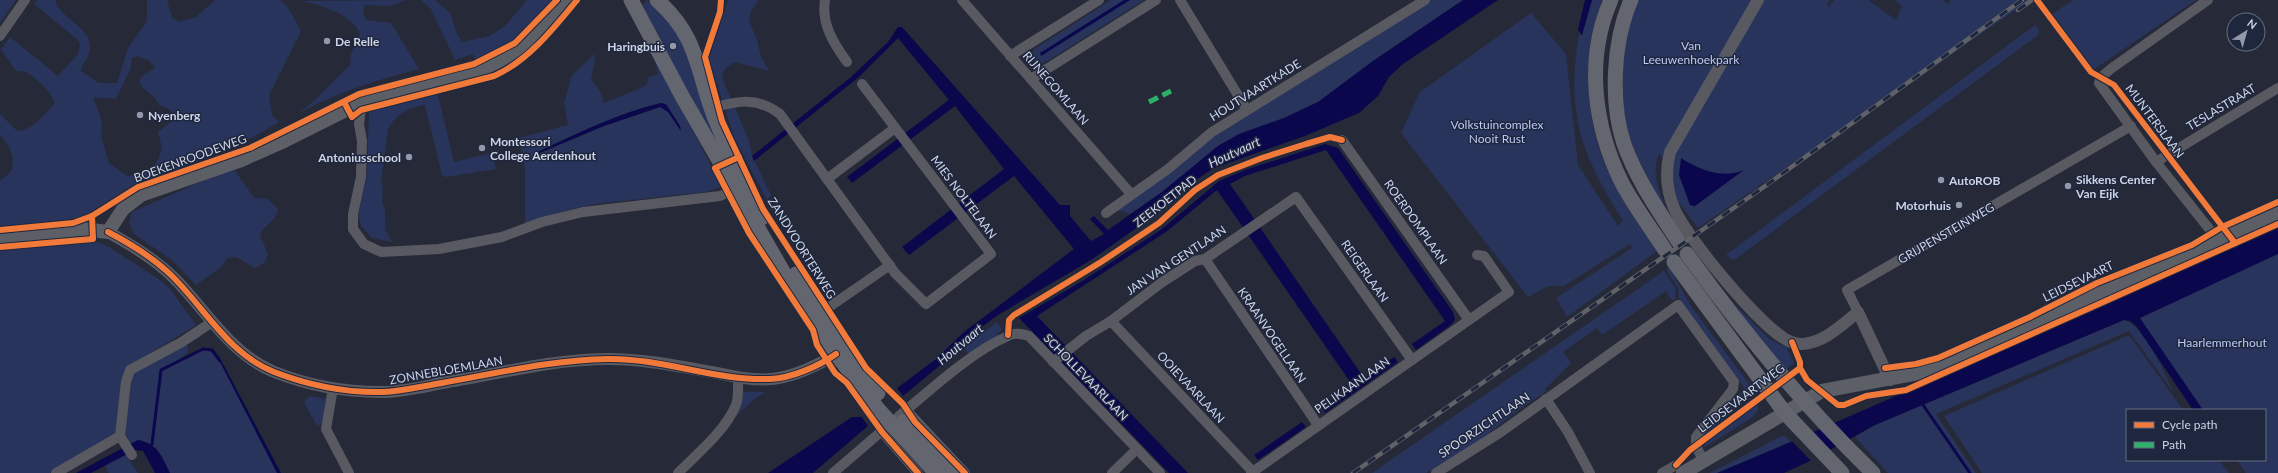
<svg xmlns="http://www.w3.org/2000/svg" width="2278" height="473" font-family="Lato,sans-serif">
<rect width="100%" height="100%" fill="#262a38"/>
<g fill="#28345b" fill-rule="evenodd">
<path d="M0,0H16L0,23Z"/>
<path d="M37,0H55C60,19 90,26 90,47C91,56 82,62 81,71L99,83H117L128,48L147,21V0H167L172,18L180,22L196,17L215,0H280L287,6L301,31L269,95L272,115L279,122L255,136L137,187L119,196L96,212L73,219L0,227V180C21,171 13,147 0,135V114L16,130L22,131L36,123L55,103C52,93 35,76 26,72C23,71 19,71 16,71L1,49L10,37L58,76L78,54L80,44L77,39L34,4ZM137,56L149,60L155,68L143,75L139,82C142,91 154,93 159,105L171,110L173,120L158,132L162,148L158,160L150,170L140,175L127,176L109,163L101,136L102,122L93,97L116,99L130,70L132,58Z"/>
<path d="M407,0L388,6L365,5L363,13L366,20L391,23L419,69C377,80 338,92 299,113L315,100L351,64L350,56L360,34C355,16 318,3 300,1Z"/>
<path d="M421,0H435L450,13L457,34L462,42L490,36L507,24L527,0H552C530,26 509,49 475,60L473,54L455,60L431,9Z"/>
<path d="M647,0L674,21L711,117L719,155L660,45V38L642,5Z"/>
<path d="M728,0H758L750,14L749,21L757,40L761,57L769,71L735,62L727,67L722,74L725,85L749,140L752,156L771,195L767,200L734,137L709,59Z"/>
<path d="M1111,0H1144L1044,63L1035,62L1032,57L1033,50Z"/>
<path d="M1431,0H1463L1373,61L1318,102L1284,118L1239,134L1218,146L1162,192L1130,214L1122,211H1115L1220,131Z"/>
<path d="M1592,0H1602C1584,54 1583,118 1608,171C1621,199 1641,225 1657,251L1567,317L1556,298L1632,248L1630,244L1564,286H1548L1528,297L1401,133L1420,92L1531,13L1566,54L1578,165L1618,226L1623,221C1582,155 1565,114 1579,35H1582Z"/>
<path d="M1634,0H1830L1827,5L1829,7L1834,0H1868L1896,20L1902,6L1894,0H1943L1948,4L1951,1L1949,0H2030L1698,228L1676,199L1667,165L1659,153C1651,173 1659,192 1667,211C1641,169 1619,126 1620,75C1620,54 1629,22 1634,0Z"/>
<path d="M2073,0H2196L2093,70L2051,15Z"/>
<path d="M2035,25L2039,30L2038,35L1737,258L1732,260L1726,255Z"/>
<path d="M596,53L591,79L600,91L604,103L645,86L648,83L647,78L655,75H658L655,58C676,101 701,143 721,187L706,192L595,204L572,209L525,223V169L519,138L568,125L564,103L572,75ZM661,103L681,130H680L668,112L661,107L604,126L538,154V152C578,133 618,113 661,103Z"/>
<path d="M437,91L454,162L492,153L496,169L446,177L442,175L425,105C410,107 394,115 388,129L381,182L383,187L382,201L385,211V229L392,242L372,238L362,227L358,216L367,175L369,110L383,105Z"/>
<path d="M233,168L254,198L268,199L278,209C277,220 264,225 260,235L268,254L265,262L255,268L236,257L228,258L220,268L196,285L172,260L134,234L129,223L132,212Z"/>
<path d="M85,242H98L109,247L160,280L170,289L196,325L126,368L117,429L112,437L50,473H0V250Z"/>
<path d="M2278,252V473H2246L2237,460H2265V410H2202L2134,314Z"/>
<path d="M1669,267L1690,305L1755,392L1700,439L1721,412L1745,389L1679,300L1678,288L1666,269Z"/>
<path d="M1664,271L1675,288L1676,299L1672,300L1666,291L1602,335L1597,328L1563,352L1571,363L1545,389L1547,391L1517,411L1476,443L1426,473H1372Z"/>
<path d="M1729,299L1769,339L1786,347L1794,363L1784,371Z"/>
<path d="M2124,320C2144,325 2165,374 2174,393L2129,331L1936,414L1976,473H1888L1855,437L1875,425Z"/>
<path d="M997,322L1002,330L997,334L998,338L969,355L964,347Z"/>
<path d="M197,329L201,337L187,344L188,353L157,374L202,350C210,349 214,354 219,360L278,473H170C161,455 158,444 138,440L133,443L129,441L125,431L133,370Z"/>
<path d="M2129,335L2183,410H2127V460H2219L2229,473H1982L1944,416Z"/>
<path d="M743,392H765L753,400L733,419L741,407Z"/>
<path d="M310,396L326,399L322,423L317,426L304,402Z"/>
<path d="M1758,401V410L1753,417L1705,447L1703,446Z"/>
<path d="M1782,436H1785L1791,442L1717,473H1710Z"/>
<path d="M125,454L138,473H109L104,465Z"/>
</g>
<g fill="#0b074d">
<path d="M1124,0H1130L1041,56L1040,53Z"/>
<path d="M1463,0H1498L1403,64L1389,77L1378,96L1359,113L1305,136L1214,168L1182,189L1158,213L1091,260L998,315L972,334L955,353L903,396L897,388L936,359L964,332L1074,249L1014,176L909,255L902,247L1004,169L955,106L852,183L847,177L949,100L898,38L859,77L754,161L752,156L851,77L888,42L898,27H902L1060,205H1070V216L1091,241L1104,234L1090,219L1094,216L1108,230L1162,192L1218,146L1239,134L1284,118L1318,102L1373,61Z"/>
<path d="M1585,0H1592L1582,35L1578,30Z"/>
<path d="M661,103L666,104L680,126L681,131L668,112L660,107L604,126L537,154L538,152C578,133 618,113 661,103Z"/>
<path d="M1325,144L1338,148L1453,312L1455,319L1452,324L1416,350L1412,344L1445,321L1326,150L1245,176L1230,184L1364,378L1394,357L1398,362L1325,413L1322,408L1353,386L1217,190L1166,232L1037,316L1188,473H1169L1019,318L1084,280L1162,229L1219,181L1245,170Z"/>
<path d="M1681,158C1700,170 1722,179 1744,170L1695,206L1690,205L1679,175Z"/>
<path d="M2278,228V254L2140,318L2203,410H2193L2137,327L2130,321L2124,320L1875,425L1810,461L1784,473H1717C1905,395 2090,306 2278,228Z"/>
<path d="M219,360H221L281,473H277Z"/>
<path d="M852,417H862L868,426L813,473H768Z"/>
<path d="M1302,422L1306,427L1258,460L1254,455Z"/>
<path d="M138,440C158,444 161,455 170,473H155L143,451L135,450L91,473H76Z"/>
</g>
<path fill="#262a38" d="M1811,432L1830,452L1812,462L1791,440Z"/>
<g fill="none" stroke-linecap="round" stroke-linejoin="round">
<g stroke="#0b074d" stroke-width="3">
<path d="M1921,402L1970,473"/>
<path d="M152,444L161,370L203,349L212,350L220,361"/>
</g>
<g stroke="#595a61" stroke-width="10">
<path d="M825,0C821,24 834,44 847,62"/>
<path d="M962,0L1131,194"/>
<path d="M1180,0L1247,110"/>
<path d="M2208,0L2112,68L2101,77L2099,83L2156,162L2218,240"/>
<path d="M0,36L25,0"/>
<path d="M1010,56L1099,0"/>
<path d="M1031,79L1156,0"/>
<path d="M362,102L359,124L362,141L361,177L353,214V229L364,244L381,252L439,249L502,237L542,222L583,212L720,196L727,193L736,181"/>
<path d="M711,108C738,101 756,96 780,114L895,273L926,304L991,254L862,84"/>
<path d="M1342,140L1469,320"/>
<path d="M2156,162L2278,88"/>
<path d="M827,179L895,128"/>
<path d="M1106,213L1168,169L1212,132L1425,0"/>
<path d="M1205,259L1318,425"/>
<path d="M822,312L890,265"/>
<path d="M1858,312L1847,290L2131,126"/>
<path d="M1111,321L1253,472"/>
<path d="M1053,362L1086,336L1111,321L1161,283L1195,261L1205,259L1296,197L1412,360"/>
<path d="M333,388L326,429L349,473"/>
<path d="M1546,399L1568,432L1590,473"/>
<path d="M906,410L965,473"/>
<path d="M898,417C929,391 971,352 1008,336C1014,332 1022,334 1029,336L1160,473"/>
<path d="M882,432L918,473"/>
<path d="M120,436L132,455"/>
<path d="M56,473L120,436L126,382L130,370L182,342L212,322"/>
<path d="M678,473C698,453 725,431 736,405C739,397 738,385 738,377"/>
<path d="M833,473L890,424"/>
<path d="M1112,473L1137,449"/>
<path d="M1251,473L1509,292L1484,256L1477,255"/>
<path d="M1436,473L1501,432L1678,305L1734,382L1733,389L1696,437V446L1704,462"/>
<path d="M1662,473L1676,465"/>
</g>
<g stroke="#595a61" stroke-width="12">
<path d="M1758,0L1670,152C1665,171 1666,189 1674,208C1685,236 1764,332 1791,342C1816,351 1840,326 1858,312L1890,380"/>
<path d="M108,232C131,245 155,259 174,278C206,310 229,352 272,371C306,385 345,392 382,392C402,392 422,387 442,383C498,374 552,359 609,359C643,359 678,366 712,372C731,376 753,381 772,379C798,376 821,364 842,350"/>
</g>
<g stroke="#5c5f65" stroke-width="14">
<path d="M0,237L83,229L108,232L123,209L141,195L239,161L284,141L362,102L484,68C519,54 543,27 568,0"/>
<path d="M1683,473L1822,391L1924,372L2278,213"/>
</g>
<g stroke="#63666e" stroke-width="15">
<path d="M631,0L682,96L789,282L836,354L878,409L936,473"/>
<path d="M657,0C698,36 696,68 714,116C728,151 744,185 762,218"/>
<path d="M1611,0C1585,59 1594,127 1622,183C1634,206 1651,228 1665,250"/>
<path d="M1631,0C1613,41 1610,102 1624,144C1637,180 1658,210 1678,241"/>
<path d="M1687,254C1743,332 1804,406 1873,473"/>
<path d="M1674,262L1785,413L1842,473"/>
<path d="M796,274L878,393"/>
<path d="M903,422L951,473"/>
</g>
<defs>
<g id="rail">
<path d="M2018,10L2032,0"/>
<path d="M1353,473L1761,189L2022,0"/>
</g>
</defs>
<use href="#rail" stroke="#606268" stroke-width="4.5"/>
<use href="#rail" stroke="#1f273f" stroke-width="3" stroke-dasharray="9" stroke-linecap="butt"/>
<path stroke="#2db169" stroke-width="5" stroke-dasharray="10 5" stroke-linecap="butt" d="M1149,102L1171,91"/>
<defs>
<g id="cycleway">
<path d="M721,0L720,12L705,57L722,121L763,209L866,368L903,404L915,422L965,473"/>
<path d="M2037,0L2091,72L2114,85L2235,243"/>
<path d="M344,102L352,117L361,110L494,76C528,61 554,28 577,0"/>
<path d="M739,157L715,168L749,233L813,330L817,345L835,373L847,383L882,432L918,473"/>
<path d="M0,230L73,223L92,216L138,187L250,148L359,94L474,64L515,43L557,0"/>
<path d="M108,232C131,244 155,259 173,277C206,310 229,354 274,372C308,385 346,393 383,392C403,391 423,386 442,383C498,373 551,360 608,359C662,358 715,381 770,379C792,378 819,366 836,354"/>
<path d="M0,247L93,239L92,216"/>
<path d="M1008,335L1009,320L1014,315L1101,262L1159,223L1195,190L1218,175L1262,158L1306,144L1330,137L1342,140"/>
<path d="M1800,368L1807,380L1838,405H1844L1866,396L1906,390L2278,224"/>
<path d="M1885,368L1916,364L1938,358L2030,317L2097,283L2192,245L2222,227L2278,202"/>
<path d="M1676,465L1690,450L1800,368V362L1792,342"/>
</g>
</defs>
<use href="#cycleway" stroke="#1f273f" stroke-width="8"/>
<use href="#cycleway" stroke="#f17a3a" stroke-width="6"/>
</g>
<g fill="#9398a8" stroke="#1f273f" stroke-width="1.5">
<circle cx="327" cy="41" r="4"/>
<circle cx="673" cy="46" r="4"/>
<circle cx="140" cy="115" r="4"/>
<circle cx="482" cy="148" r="4"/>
<circle cx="409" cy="157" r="4"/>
<circle cx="1941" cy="180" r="4"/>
<circle cx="2068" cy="186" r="4"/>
<circle cx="1959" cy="205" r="4"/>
</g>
<g text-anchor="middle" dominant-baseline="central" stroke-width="3" stroke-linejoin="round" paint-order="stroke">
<g font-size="12" font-weight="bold" fill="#ced4e4" stroke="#1f273f" text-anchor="start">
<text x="335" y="41">De Relle</text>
<text x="665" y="46" text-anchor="end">Haringbuis</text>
<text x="148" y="115">Nyenberg</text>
<text x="490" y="141">Montessori<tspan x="490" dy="14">College Aerdenhout</tspan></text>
<text x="401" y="157" text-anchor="end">Antoniusschool</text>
<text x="2076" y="179">Sikkens Center<tspan x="2076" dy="14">Van Eijk</tspan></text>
<text x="1949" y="180">AutoROB</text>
<text x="1951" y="205" text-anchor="end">Motorhuis</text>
</g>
<g font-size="12" fill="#bbcaf4" stroke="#1f273f">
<text x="1691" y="45">Van<tspan x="1691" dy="14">Leeuwenhoekpark</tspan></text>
<text x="1497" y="124">Volkstuincomplex<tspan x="1497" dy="14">Nooit Rust</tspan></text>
<text x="2222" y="342">Haarlemmerhout</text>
</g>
<g font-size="12" fill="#ced4e4" stroke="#1f273f">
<text transform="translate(1056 88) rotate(49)">RIJNEGOMLAAN</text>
<text transform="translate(1255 90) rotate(-32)">HOUTVAARTKADE</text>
<text transform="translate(2221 107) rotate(-31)">TESLASTRAAT</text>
<text transform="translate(2155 121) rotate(53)">MUNTERSLAAN</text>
<text transform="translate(190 158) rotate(-20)">BOEKENROODEWEG</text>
<text transform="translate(964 197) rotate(53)">MIES NOLTELAAN</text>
<text transform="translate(1165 201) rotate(-38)">ZEEKOETPAD</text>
<text transform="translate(1416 222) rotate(55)">ROERDOMPLAAN</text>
<text transform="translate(1946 233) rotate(-30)">GRIJPENSTEINWEG</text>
<text transform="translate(802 248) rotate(58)">ZANDVOORTERWEG</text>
<text transform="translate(1176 260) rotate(-33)">JAN VAN GENTLAAN</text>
<text transform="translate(1365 271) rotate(55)">REIGERLAAN</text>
<text transform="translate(2078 281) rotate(-26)">LEIDSEVAART</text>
<text transform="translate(1272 335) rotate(56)">KRAANVOGELLAAN</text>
<text transform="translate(446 370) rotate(-10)">ZONNEBLOEMLAAN</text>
<text transform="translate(1086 377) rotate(46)">SCHOLLEVAARLAAN</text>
<text transform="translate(1352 385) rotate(-35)">PELIKAANLAAN</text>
<text transform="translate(1191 387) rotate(47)">OOIEVAARLAAN</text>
<text transform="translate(1741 398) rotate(-37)">LEIDSEVAARTWEG</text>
<text transform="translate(1484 425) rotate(-34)">SPOORZICHTLAAN</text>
</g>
<g font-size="13" font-style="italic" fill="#cdd5eb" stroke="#1f273f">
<text transform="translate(1234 152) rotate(-25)">Houtvaart</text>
<text transform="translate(960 344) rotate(-40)">Houtvaart</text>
</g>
</g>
<rect x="2126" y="409" width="140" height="52" fill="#1f273f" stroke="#656c81"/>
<rect x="2134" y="422" width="20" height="6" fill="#f17a3a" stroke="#656c81"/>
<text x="2162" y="429" font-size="12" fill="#ced4e4">Cycle path</text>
<rect x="2134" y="442" width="20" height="6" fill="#2db169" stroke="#656c81"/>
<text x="2162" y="449" font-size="12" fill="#ced4e4">Path</text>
<g transform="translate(2246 32) rotate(37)"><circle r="19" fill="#1f273f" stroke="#656c81"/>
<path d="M0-3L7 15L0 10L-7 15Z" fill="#9398a8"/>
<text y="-6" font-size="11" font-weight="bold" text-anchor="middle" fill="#ced4e4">N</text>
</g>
</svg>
